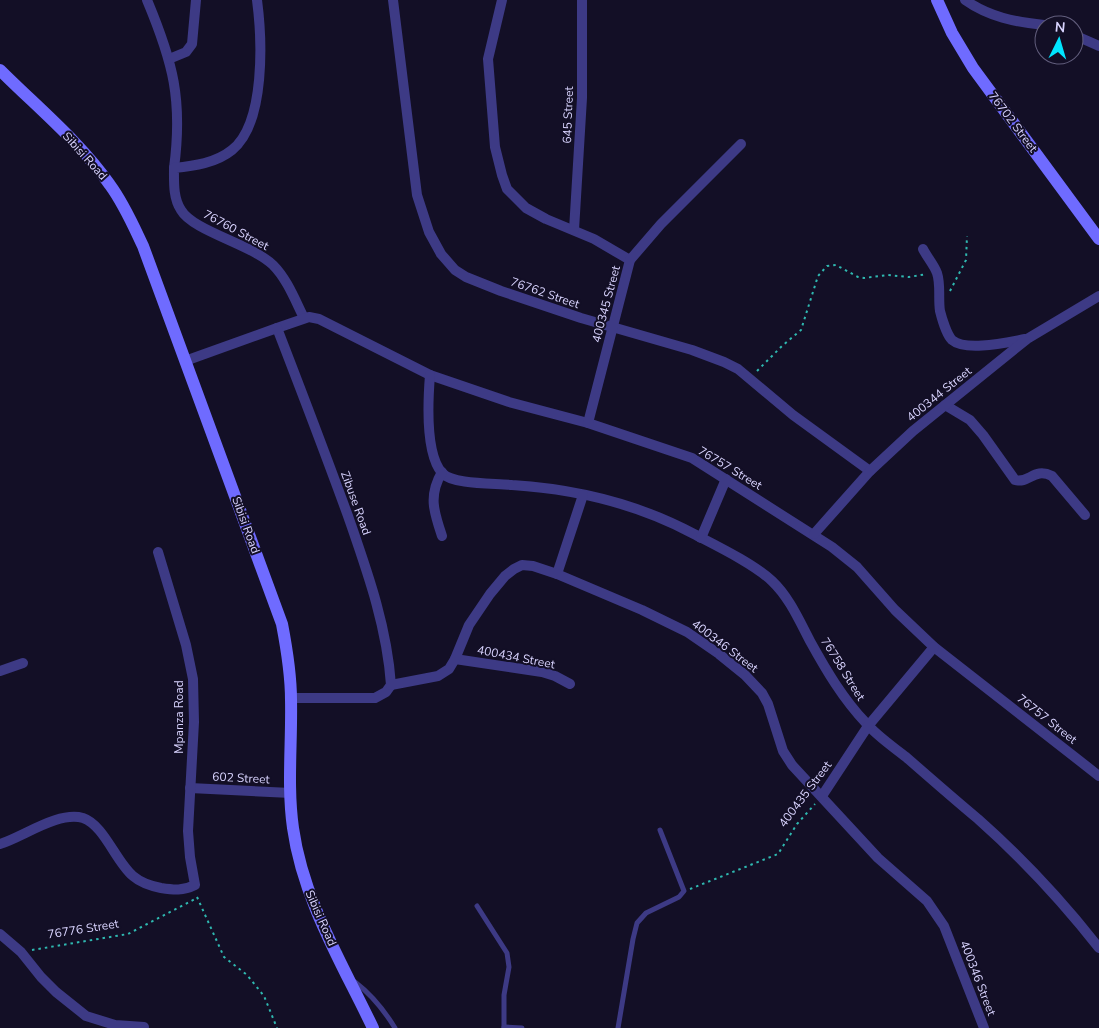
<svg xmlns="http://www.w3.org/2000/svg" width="1099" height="1028" font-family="'Nunito Sans',sans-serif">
<rect width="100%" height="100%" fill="#130f26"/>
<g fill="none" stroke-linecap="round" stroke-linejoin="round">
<g stroke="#2fb8b0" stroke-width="2" stroke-dasharray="2.5 4" stroke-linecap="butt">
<path d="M950,291L966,260L967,236"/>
<path d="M757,371L782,346L801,330L818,276L827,266L836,265L858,277L864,278L888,275L909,277L927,274"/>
<path d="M690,889L778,854L797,824L815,804"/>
<path d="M197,897L224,957L247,975L264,996L277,1028"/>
<path d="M32,950L128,934L197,898"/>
</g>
<g stroke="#3d3a85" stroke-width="5">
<path d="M477,906L507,953L509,967L504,995V1028"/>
<path d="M355,982C372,995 384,1010 395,1028"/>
<path d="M504,1027L522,1028"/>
<path d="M618,1028L633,939L637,923L646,913L679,897L684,891L660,830"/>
</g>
<g stroke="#3d3a85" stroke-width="10">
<path d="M147,0C173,62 183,100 174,168"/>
<path d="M257,0C262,38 266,123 232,150C216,163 194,166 174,168C174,182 173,198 181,210C193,231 251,244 273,265C287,279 295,300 304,318"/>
<path d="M393,0L417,195L429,232L441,254L455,270L466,277L501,291L581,318L692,350L724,362L738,369L793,415L870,471"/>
<path d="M502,0L488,59L495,147L502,175L507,189L526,208L546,219L594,239L630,260"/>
<path d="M965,0C989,17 1015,22 1044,25"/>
<path d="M1074,35L1099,46"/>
<path d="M169,59L186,52L192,44L196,0"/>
<path d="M574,230L582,98V0"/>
<path d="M923,249C927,257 934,265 937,273C941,285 938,299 940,311C942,319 947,335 952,340C966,352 1008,342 1025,339"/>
<path d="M277,328L309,317L319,319L430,375L509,402L588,423L692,458L832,547L857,567L895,610L934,647L1099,776"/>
<path d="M185,361L277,328C301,390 325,453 348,516C367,571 387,626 391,685L386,692L375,698H291"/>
<path d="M430,375C428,400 425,453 442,473C453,485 495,483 512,485C576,489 638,504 694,534C717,546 754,564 772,581C789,597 799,620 810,641C826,670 843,699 866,723C877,736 892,746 906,757C930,778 954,799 978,819C1022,858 1063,902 1099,948"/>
<path d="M945,405L970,420L983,435L1015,480C1029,484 1034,467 1052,476L1085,515"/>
<path d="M588,423L630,260L661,224L741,144"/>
<path d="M442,472C428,496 434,512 442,536"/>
<path d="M814,534L870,471L913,431L1027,339L1099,296"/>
<path d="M701,538L726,479"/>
<path d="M557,574L583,495"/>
<path d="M455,659L542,672L555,676L570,684"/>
<path d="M0,671L23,663"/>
<path d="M391,685L438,676L449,669L455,659L469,625L490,594L505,576L514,569L522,565L533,566L557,574L642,610L687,632L719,654L745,675L762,693L768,704L783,751L792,765L878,858L927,901L944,926L984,1028"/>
<path d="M190,788L291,793"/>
<path d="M822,796L868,726L934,647"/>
<path d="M0,844C23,837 58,811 83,818C104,825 116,862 133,876C141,883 151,886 161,888C174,890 183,891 195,885L190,857L188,831L194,722L193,679L186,645L158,552"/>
<path d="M0,934L21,952L41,977L56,992L86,1016L115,1025L144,1027"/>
</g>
<g stroke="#6f6bff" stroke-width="12">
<path d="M937,0L952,33L973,68L1099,239"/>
<path d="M0,70C37,107 80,142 110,185C124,204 133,225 143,246L282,624C287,650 291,674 291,700C292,742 287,786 293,828C303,900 342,963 373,1028"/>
</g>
</g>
<g text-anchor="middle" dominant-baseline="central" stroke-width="4" stroke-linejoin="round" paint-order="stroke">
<g font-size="12" fill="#d9d4ff" stroke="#130f26">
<text transform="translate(568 115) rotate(-88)">645 Street</text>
<text transform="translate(1013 122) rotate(53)">76702 Street</text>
<text transform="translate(85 156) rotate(48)">Sibisi Road</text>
<text transform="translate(236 230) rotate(28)">76760 Street</text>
<text transform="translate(545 293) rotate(19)">76762 Street</text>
<text transform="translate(606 304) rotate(-75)">400345 Street</text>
<text transform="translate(939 394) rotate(-39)">400344 Street</text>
<text transform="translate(730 468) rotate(31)">76757 Street</text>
<text transform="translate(356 503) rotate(70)">Zibuse Road</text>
<text transform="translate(246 525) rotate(70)">Sibisi Road</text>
<text transform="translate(725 646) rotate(37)">400346 Street</text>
<text transform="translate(516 657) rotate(11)">400434 Street</text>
<text transform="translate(843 669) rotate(58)">76758 Street</text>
<text transform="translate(179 717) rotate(-90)">Mpanza Road</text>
<text transform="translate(1047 719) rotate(38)">76757 Street</text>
<text transform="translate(241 778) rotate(3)">602 Street</text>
<text transform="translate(805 794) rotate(-53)">400435 Street</text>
<text transform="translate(321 918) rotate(66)">Sibisi Road</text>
<text transform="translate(83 929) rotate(-9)">76776 Street</text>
<text transform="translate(978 978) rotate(69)">400346 Street</text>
</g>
</g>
<g transform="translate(1059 40) rotate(5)"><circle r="24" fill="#130f26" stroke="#625e7d"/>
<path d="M0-4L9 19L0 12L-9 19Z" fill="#00e5ff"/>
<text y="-8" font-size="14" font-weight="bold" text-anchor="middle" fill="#d9d4ff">N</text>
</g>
</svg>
